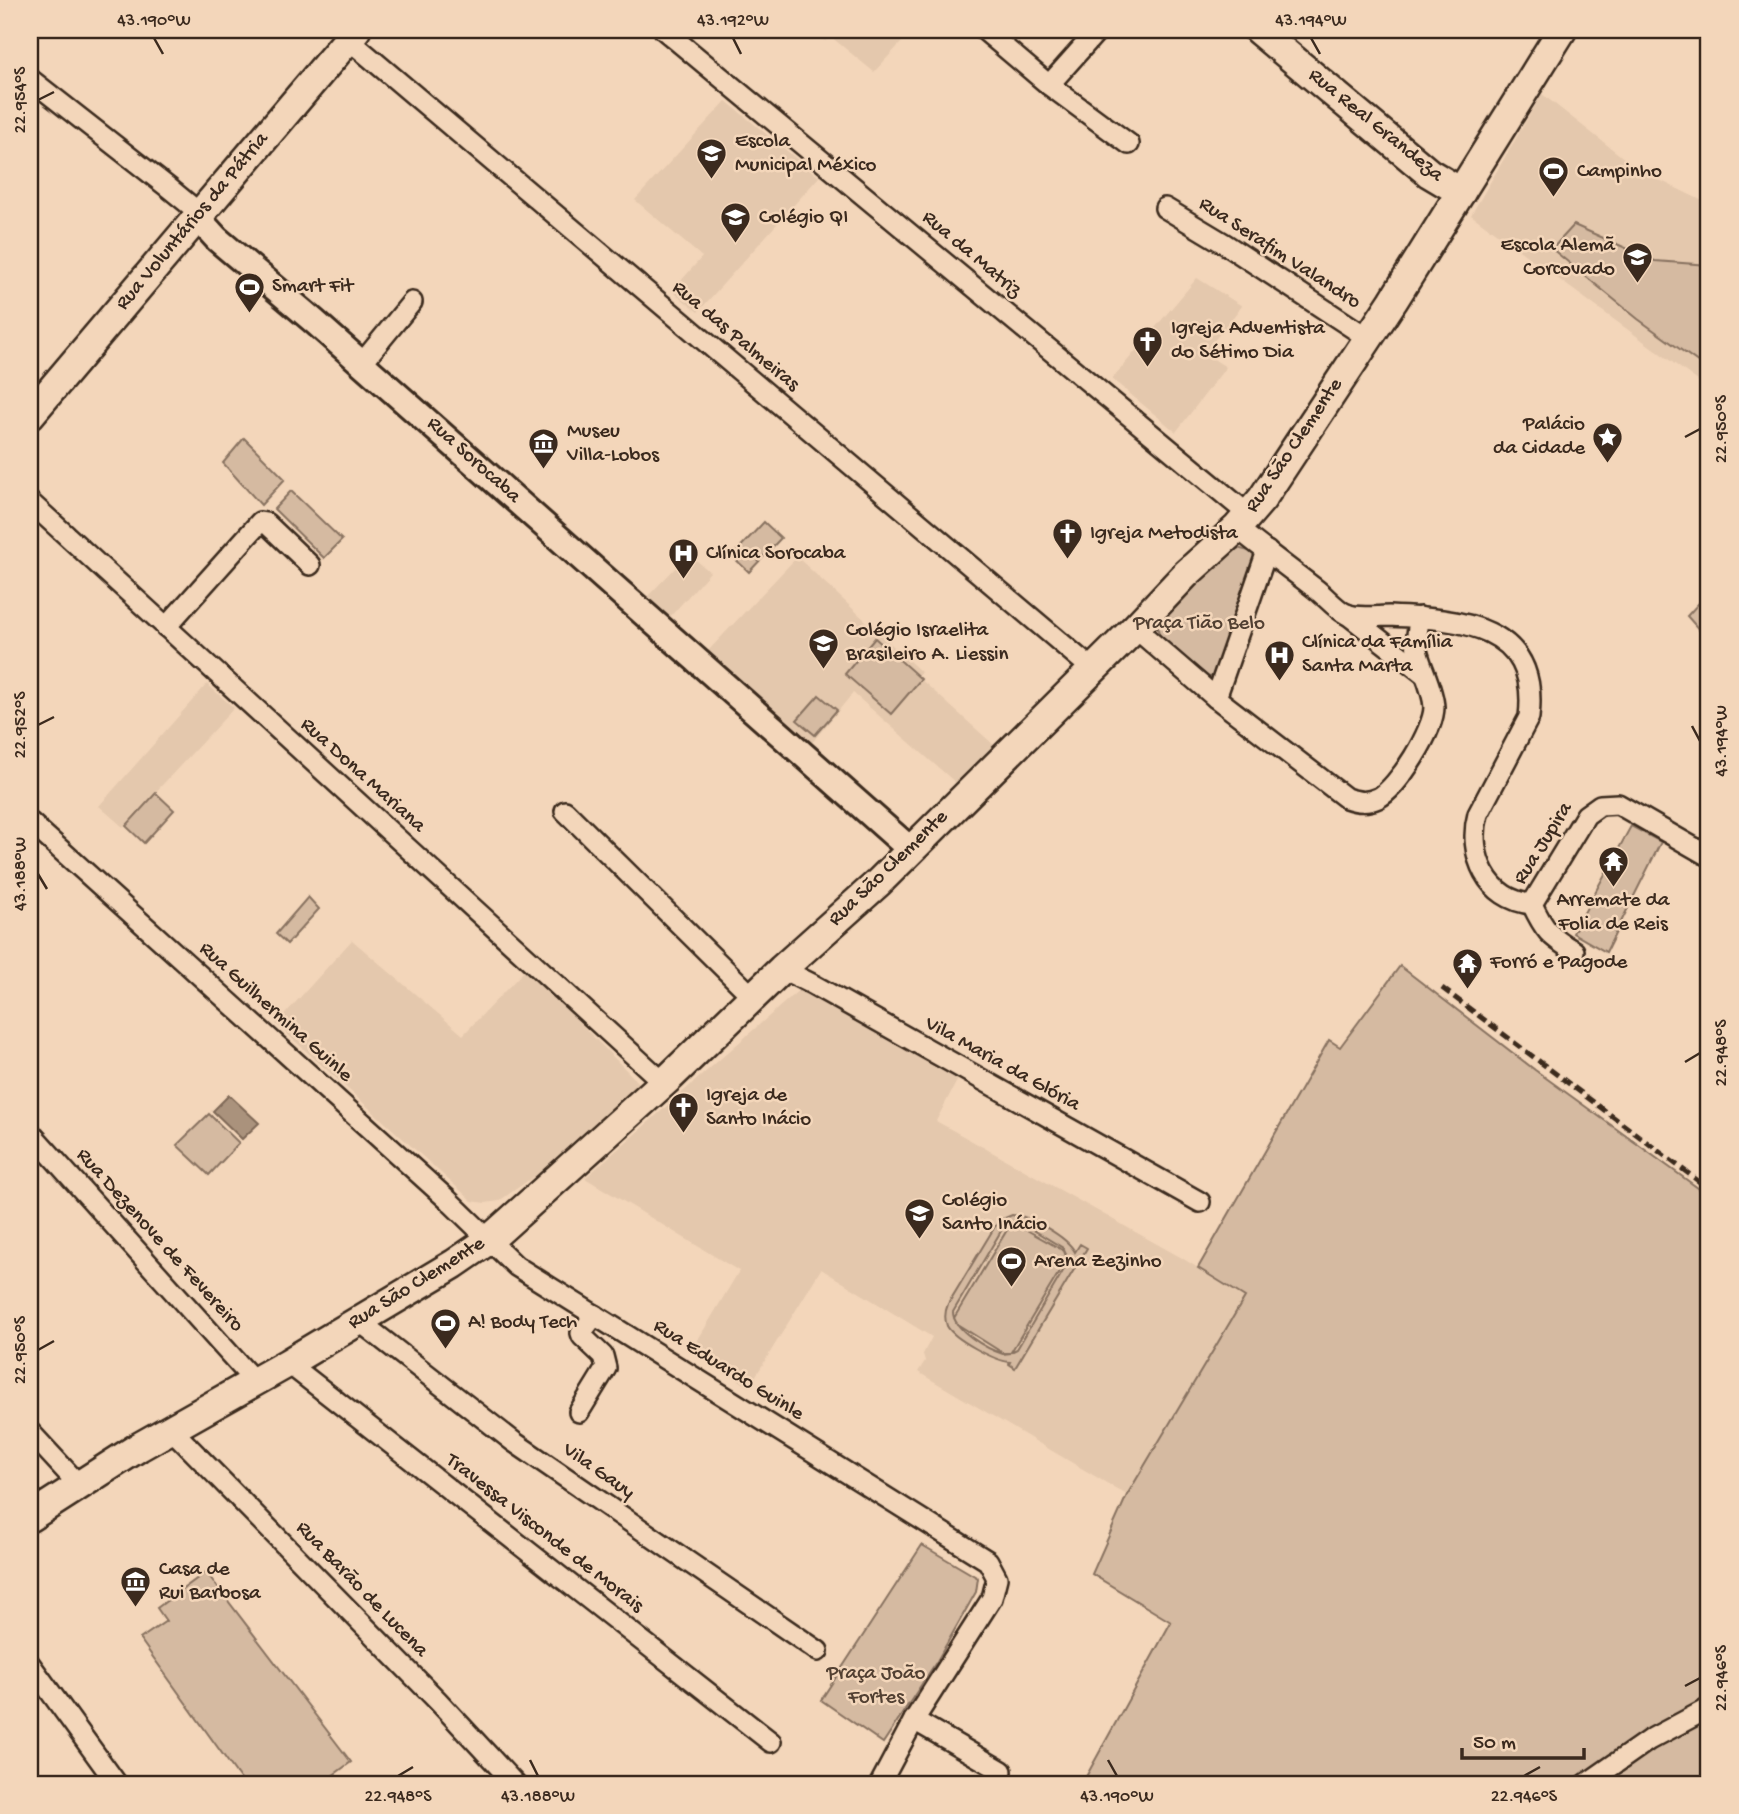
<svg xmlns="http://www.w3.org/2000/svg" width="1739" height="1814" font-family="'Gochi Hand',sans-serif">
<rect width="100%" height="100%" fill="#f3d6ba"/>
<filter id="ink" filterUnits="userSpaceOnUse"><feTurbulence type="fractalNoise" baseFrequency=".0143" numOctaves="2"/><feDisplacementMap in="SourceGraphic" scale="14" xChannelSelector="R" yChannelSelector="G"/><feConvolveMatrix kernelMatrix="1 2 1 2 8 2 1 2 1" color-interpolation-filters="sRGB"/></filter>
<g filter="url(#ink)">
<g fill="#e4c8ad">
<path d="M812,30H913L874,72L830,36L825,41Z"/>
<path d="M1542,94L1639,170L1709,204V389L1471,215Z"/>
<path d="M726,101L819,177L698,312L672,291L702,257L635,200Z"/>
<path d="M1197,278L1242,306L1204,353L1226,367L1176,432L1112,379Z"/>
<path d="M689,554L710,572L668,619L645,599Z"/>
<path d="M797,557L921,672L917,676L994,745L956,783L853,693L810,745L706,653Z"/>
<path d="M207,684L234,708L123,827L99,806Z"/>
<path d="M352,940L463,1035L524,971L560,1003L639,1083L536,1175L499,1201L485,1203L472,1201L276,1024Z"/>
<path d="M801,988L959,1077L936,1121L1182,1258L1245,1297L1127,1495L918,1372L925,1361L923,1354L932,1337L821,1269L749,1387L693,1348L739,1271L585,1178Z"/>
</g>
<g fill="#d5baa1" stroke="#887260" stroke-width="2" fill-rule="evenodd">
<path d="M1574,225L1655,261L1709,265V370L1638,319L1552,249Z"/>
<path d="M244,438L285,479L261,505L223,463Z"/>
<path d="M291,491L342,540L324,558L274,509Z"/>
<path d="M764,522L781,538L749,572L732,556Z"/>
<path d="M1237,548L1253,552L1255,558L1215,676L1209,677L1162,639C1157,633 1157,627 1159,619L1230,550Z"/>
<path d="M1709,592V641L1687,616Z"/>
<path d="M875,638L921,679L891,714L845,674Z"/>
<path d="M819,695L837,710L815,735L797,720Z"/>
<path d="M156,793L174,810L144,843L126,826Z"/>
<path d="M1631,826L1661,842L1606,952L1573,933Z"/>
<path d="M308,897L319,909L287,944L276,934Z"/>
<path d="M1400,966L1535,1070L1709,1196V1784H1082L1171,1622L1092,1574L1127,1495L1245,1297L1198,1268L1329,1040L1340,1047Z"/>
<path d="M209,1114L239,1143L209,1175L177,1145Z"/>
<path d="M1012,1215C1029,1215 1067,1237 1075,1252L1080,1244L1087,1248L1015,1368L1009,1364L1010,1362C995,1361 954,1339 947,1326C944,1318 945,1311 948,1304L994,1228L1000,1220ZM1020,1222L1063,1248L1069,1261L1017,1349L1011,1352L1067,1259L1064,1251L1016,1224L1010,1225L954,1318L957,1324L1003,1353H1011L1003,1354C987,1349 953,1330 953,1312L1004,1226L1010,1223Z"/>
<path d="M922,1545L978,1578L976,1592L937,1661L883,1743L821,1700Z"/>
<path d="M206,1572L351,1762L321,1784H244L140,1639L166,1621L157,1608Z"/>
</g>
<path fill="#aa927c" stroke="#7e6856" stroke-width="2" d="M229,1095L259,1123L242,1139L213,1111Z"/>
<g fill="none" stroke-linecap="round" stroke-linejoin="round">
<defs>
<g id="minor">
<path d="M664,30L1249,515"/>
<path d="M984,30L1049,85L1129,144"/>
<path d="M348,39L1092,669"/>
<path d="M30,79L169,188L191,206L197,217"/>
<path d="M1049,85L1098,30"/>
<path d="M1165,208L1225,244L1368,338"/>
<path d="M362,363L412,302"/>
<path d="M30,502L664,1083"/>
<path d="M1237,528C1263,549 1290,569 1317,590C1326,597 1336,609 1346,614C1357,619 1377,616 1389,616C1459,619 1540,624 1529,717L1478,814C1467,854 1487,900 1532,904"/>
<path d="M1347,614L1424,674"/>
<path d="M166,627L260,522L266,523L310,565"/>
<path d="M1135,628L1216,698L1346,798C1358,802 1367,803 1378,798C1398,788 1434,730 1434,707C1433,688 1421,668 1417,650C1415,639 1418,628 1420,617"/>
<path d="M1216,698L1267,551"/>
<path d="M565,811L753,997"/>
<path d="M30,822L447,1199L516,1266L988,1561L997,1578L992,1598L914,1720L880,1784"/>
<path d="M1532,904L1586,815L1600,805L1618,804L1705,854"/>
<path d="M1532,904C1544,930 1550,937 1574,951"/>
<path d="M782,969L812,984L1200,1202"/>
<path d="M30,1132L255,1382"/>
<path d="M359,1321L514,1442L818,1651"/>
<path d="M288,1363L771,1742"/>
<path d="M579,1412L606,1368L603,1356L582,1336L581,1333L595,1315"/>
<path d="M172,1430L438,1701L515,1784"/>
<path d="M30,1432L80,1486"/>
<path d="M30,1664L117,1784"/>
<path d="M914,1720L1002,1771"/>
<path d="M1586,1784L1649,1740L1709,1708"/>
</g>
<path id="tertiary" d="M197,217L217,239L315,322L911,850"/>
<g id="secondary">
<path d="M1258,30L1429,173L1461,192"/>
<path d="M30,415L356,30"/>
<path d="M30,1517L139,1447L288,1363L454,1264L489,1240L670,1077L782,969L878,883L1135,628L1186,574L1237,528L1262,499L1393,301L1562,30"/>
</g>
</defs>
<use href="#minor" stroke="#3b2a1e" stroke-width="24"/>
<use href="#tertiary" stroke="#3b2a1e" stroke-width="30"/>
<use href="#secondary" stroke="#3b2a1e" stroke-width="33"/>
<use href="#minor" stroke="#f3d6ba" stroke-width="19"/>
<use href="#tertiary" stroke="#f3d6ba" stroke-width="24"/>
<use href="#secondary" stroke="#f3d6ba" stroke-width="28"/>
<path stroke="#3b2a1e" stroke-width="5" stroke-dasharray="10 5" stroke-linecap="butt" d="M1442,988L1709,1189"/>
</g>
</g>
<path fill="none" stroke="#3b2a1e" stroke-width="2.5" d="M154,38L163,54M733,38L741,54M1311,38L1320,54M38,100L54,92M1685,437L1700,429M38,725L54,717M1692,726L1700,741M38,874L47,889M1685,1062L1700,1053M38,1350L54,1341M1685,1686L1700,1678M530,1760L538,1776M1108,1760L1117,1776M398,1776L413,1767M1524,1776L1540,1767"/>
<defs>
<symbol id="school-pin" viewBox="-11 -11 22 30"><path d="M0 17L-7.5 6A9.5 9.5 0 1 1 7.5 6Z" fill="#3b2a1e" stroke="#f3d6ba"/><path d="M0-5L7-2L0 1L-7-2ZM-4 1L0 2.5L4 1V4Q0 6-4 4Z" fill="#fff"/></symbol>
<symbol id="stadium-pin" viewBox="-11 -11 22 30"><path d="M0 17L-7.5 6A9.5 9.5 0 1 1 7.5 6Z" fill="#3b2a1e" stroke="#f3d6ba"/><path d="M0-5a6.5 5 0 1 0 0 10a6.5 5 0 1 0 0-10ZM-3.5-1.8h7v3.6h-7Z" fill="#fff"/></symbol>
<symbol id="church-pin" viewBox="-11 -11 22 30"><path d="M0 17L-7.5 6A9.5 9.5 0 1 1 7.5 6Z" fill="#3b2a1e" stroke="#f3d6ba"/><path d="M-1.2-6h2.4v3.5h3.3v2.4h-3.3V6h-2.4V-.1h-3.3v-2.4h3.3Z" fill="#fff"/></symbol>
<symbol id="sight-pin" viewBox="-11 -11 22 30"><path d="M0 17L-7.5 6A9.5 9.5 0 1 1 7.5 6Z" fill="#3b2a1e" stroke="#f3d6ba"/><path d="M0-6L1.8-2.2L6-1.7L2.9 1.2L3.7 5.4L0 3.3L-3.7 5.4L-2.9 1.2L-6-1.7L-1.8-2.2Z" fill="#fff"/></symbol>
<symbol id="museum-pin" viewBox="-11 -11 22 30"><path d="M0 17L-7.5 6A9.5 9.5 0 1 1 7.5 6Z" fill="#3b2a1e" stroke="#f3d6ba"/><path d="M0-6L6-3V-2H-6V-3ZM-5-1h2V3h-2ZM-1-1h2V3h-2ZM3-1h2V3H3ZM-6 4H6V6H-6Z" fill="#fff"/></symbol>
<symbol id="hospital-pin" viewBox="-11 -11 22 30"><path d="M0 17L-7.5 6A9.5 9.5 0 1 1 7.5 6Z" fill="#3b2a1e" stroke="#f3d6ba"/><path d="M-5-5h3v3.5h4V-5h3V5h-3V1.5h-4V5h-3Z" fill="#fff"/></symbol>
<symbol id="temple-pin" viewBox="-11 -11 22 30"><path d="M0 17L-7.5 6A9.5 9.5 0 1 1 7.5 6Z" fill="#3b2a1e" stroke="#f3d6ba"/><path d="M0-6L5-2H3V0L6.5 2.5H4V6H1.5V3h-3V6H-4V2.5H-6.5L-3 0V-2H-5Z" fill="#fff"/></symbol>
</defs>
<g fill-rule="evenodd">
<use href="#school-pin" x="694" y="136" width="35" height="47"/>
<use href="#stadium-pin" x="1536" y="154" width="35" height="47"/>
<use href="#school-pin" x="718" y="200" width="35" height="47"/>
<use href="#school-pin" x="1620" y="240" width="35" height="47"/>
<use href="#stadium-pin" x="232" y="270" width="35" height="47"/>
<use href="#church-pin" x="1130" y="324" width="35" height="47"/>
<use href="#sight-pin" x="1590" y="420" width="35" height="47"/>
<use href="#museum-pin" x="526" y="426" width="35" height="47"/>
<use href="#church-pin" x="1050" y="516" width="35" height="47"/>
<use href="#hospital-pin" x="666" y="536" width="35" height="47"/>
<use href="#school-pin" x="806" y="626" width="35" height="47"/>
<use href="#hospital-pin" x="1262" y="638" width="35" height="47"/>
<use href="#temple-pin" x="1596" y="844" width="35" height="47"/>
<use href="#temple-pin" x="1450" y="946" width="35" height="47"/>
<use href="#church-pin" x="666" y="1090" width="35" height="47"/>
<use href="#school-pin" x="902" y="1196" width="35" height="47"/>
<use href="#stadium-pin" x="994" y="1244" width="35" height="47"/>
<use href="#stadium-pin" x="428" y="1306" width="35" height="47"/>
<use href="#museum-pin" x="118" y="1564" width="35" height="47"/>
</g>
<g text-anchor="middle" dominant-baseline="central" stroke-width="5" stroke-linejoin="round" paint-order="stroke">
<g font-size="21" fill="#3b2a1e" stroke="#f3d6ba">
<text transform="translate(1375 126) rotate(39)">Rua Real Grandeza</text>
<text transform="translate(193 222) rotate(-50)">Rua Voluntários da Pátria</text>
<text transform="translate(1279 254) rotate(33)">Rua Serafim Valandro</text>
<text transform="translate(971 255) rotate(40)">Rua da Matriz</text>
<text transform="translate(735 337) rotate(40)">Rua das Palmeiras</text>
<text transform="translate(1295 446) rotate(-56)">Rua São Clemente</text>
<text transform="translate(473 461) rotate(42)">Rua Sorocaba</text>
<text transform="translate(362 776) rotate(42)">Rua Dona Mariana</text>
<text transform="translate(1544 844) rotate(-58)">Rua Jupira</text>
<text transform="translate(889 869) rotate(-44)">Rua São Clemente</text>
<text transform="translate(275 1013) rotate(42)">Rua Guilhermina Guinle</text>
<text transform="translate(1002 1065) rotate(29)">Vila Maria da Glória</text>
<text transform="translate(159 1241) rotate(48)">Rua Dezenove de Fevereiro</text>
<text transform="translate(417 1284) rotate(-32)">Rua São Clemente</text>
<text transform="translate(728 1371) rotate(32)">Rua Eduardo Guinle</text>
<text transform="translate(598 1472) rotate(35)">Vila Gauy</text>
<text transform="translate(544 1534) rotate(38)">Travessa Visconde de Morais</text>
<text transform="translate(361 1590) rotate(46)">Rua Barão de Lucena</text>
</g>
<g font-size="21" fill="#3b2a1e" stroke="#f3d6ba" text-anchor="start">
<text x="735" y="142">Escola<tspan x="735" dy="24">Municipal México</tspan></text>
<text x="1577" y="172">Campinho</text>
<text x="759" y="218">Colégio QI</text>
<text x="1615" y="246" text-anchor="end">Escola Alemã<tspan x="1615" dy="24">Corcovado</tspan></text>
<text x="272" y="287">Smart Fit</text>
<text x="1171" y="329">Igreja Adventista<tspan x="1171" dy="24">do Sétimo Dia</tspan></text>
<text x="1585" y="425" text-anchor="end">Palácio<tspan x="1585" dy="24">da Cidade</tspan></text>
<text x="567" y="432">Museu<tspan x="567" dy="24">Villa-Lobos</tspan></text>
<text x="1090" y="534">Igreja Metodista</text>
<text x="706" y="554">Clínica Sorocaba</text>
<text x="846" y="631">Colégio Israelita<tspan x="846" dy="24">Brasileiro A. Liessin</tspan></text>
<text x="1302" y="643">Clínica da Família<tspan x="1302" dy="24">Santa Marta</tspan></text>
<text x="1613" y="901" text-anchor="middle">Arremate da<tspan x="1613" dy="24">Folia de Reis</tspan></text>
<text x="1490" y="963">Forró e Pagode</text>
<text x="706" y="1096">Igreja de<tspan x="706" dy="24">Santo Inácio</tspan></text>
<text x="942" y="1201">Colégio<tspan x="942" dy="24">Santo Inácio</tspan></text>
<text x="1034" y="1262">Arena Zezinho</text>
<text x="468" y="1323">A! Body Tech</text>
<text x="159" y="1570">Casa de<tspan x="159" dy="24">Rui Barbosa</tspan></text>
</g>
<g font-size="21" fill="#524032" stroke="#f3d6ba">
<text x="1199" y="624">Praça Tião Belo</text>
<text x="876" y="1674">Praça João<tspan x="876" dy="24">Fortes</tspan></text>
</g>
</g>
<rect width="1739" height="1814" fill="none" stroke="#f3d6ba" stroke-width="77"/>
<path d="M1462 1748v10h122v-10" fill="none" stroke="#3b2a1e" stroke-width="3.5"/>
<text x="1473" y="1748" font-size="21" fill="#3b2a1e" stroke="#f3d6ba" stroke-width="5" paint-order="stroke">50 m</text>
<rect x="38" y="38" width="1662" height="1738" fill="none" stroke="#3b2a1e" stroke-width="2.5"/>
<g font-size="18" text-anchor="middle" fill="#3b2a1e">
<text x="154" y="25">43.190°W</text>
<text x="733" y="25">43.192°W</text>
<text x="1311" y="25">43.194°W</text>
<text transform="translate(19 100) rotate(-90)" y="6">22.954°S</text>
<text transform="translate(1720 429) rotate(-90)" y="6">22.950°S</text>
<text transform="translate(19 725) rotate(-90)" y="6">22.952°S</text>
<text transform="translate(1720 741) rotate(-90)" y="6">43.194°W</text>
<text transform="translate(19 874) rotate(-90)" y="6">43.188°W</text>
<text transform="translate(1720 1053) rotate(-90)" y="6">22.948°S</text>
<text transform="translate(19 1350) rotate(-90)" y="6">22.950°S</text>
<text transform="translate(1720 1678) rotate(-90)" y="6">22.946°S</text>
<text x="398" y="1801">22.948°S</text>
<text x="538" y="1801">43.188°W</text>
<text x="1117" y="1801">43.190°W</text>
<text x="1524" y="1801">22.946°S</text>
</g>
</svg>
